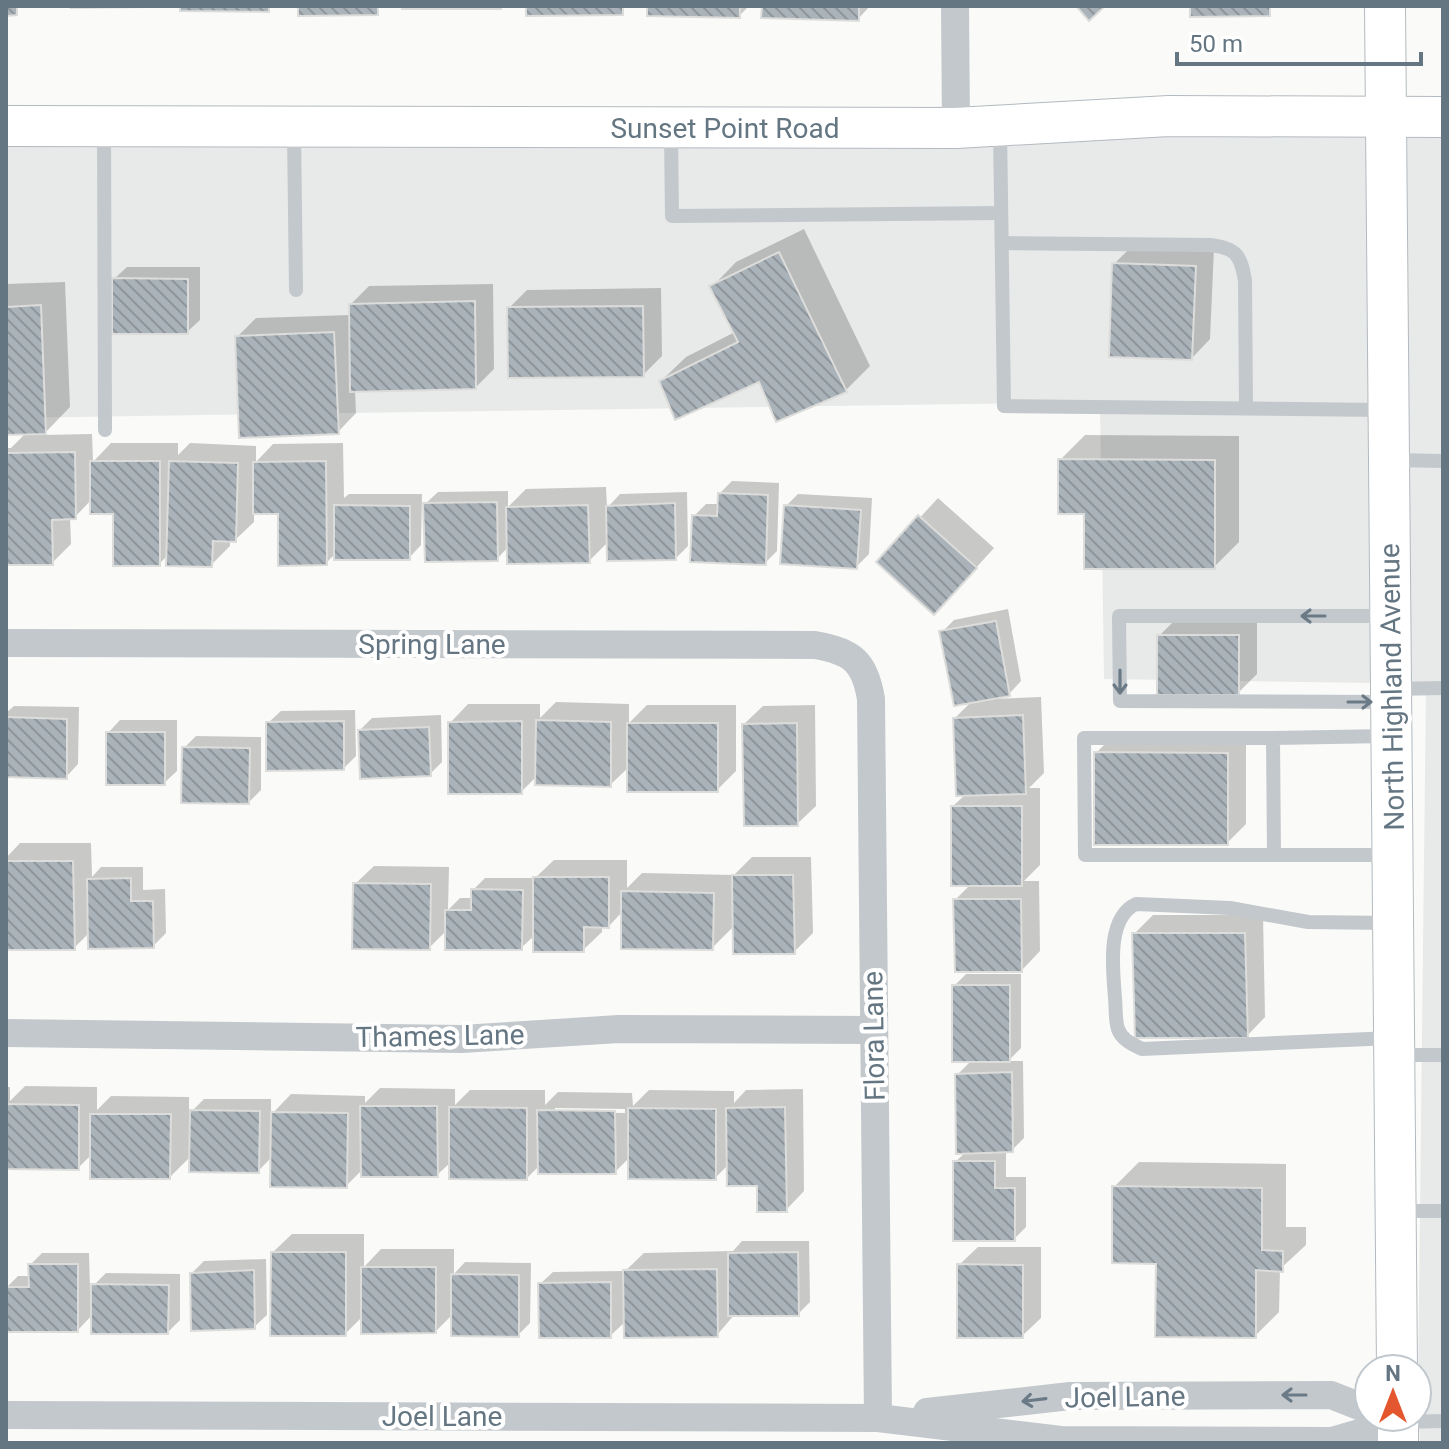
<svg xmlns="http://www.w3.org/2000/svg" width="1449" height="1449" font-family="Roboto,sans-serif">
<defs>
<pattern id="building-back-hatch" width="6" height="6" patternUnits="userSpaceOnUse" patternTransform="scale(2)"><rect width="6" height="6" fill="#aab3b9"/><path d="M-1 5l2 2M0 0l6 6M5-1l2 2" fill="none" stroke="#8e969c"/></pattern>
</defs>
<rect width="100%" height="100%" fill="#fafaf8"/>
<g fill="#e8e9e9">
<path d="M1170,135H1370L1375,683L1104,679L1100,402L6,418V145L1001,146Z"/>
<path d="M1403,135L1443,136V1443H1420L1418,1389L1426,684L1409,683Z"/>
</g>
<g fill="#0003" fill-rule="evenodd">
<path d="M649,6H749L739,16Z"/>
<path d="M764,6H870L858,19Z"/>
<path d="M804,229L870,366L846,390L760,380L661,381L686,357L735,332L712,287L736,262Z"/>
<path d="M1133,245L1214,248L1210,339L1192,358L1114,264Z"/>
<path d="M127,267H200V320L187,332L114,279Z"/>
<path d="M65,282L70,407L43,435L92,434L93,462L111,443H178V455L190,443L256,446V462L273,444L343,443L344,498L349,494H422L421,545L409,558L336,553L326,563L280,512H254V522L235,540H230V546L211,565L168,555L159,564L115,512L92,499L75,517H70L71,544L52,563L6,545V448H11L27,432L6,433V284Z"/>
<path d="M493,284L494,369L475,388L355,390L356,413L338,432L237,337L256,318L351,315V304L369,286Z"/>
<path d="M661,288L662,356L643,375L509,308L527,290Z"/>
<path d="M1085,435L1239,436V542L1214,567L1086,512L1060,460Z"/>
<path d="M732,481L779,483L777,551L765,563L694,516L706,504H719L720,493Z"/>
<path d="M606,487L607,508L620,494L687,492L688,546L676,558L609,541L589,561L508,547L497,559L424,505L438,492L508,491V507L526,489Z"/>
<path d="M798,494L872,498L869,554L856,567L786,506Z"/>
<path d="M938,498L994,548L953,593L879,562Z"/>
<path d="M1008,609L1021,681L1009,694L994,696V699L1041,697L1044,773L1029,788H1040V865L1024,881H1039L1040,951L1022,970L955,900L971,884L953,806L966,794L955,718L973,700L942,632L954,620Z"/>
<path d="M1178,617H1257V674L1238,693L1159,636Z"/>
<path d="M556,702L629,704V723L647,705H736V771L717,790L629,767L610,785L537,776L521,792L450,723L468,704H540V718Z"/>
<path d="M815,705L816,806L797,824L744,724L763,706Z"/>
<path d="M14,706L79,707L78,764L66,777L6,775V713Z"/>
<path d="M355,710L356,756L344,768L268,723L281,711Z"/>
<path d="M441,715L442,762L430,774L360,730L372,718Z"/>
<path d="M120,720H177V771L164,783L108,733Z"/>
<path d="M1115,734L1246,735V824L1227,843L1096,753Z"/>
<path d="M196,736L261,737V790L249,802L184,748Z"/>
<path d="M20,843H91L92,877L101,867H143V890L165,889L166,933L153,946L90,932L74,948H6V858Z"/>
<path d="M752,857H811L813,933L794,952L734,926L712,948L623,911L609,926H602V932L583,950L535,935L521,948L447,930L429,948L355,884L374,866L449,867L448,910L460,898H473V890L485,878H535L554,860H627V888L642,873L734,875Z"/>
<path d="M1153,915H1263L1265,1017L1247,1036L1134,934Z"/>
<path d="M966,974H1021V1048L1008,1061H1023L1024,1138L1012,1150H1006V1177H1026V1227L1014,1239L955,1162L966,1152L957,1075L972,1060L954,986Z"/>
<path d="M25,1086L97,1087V1110L111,1096L189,1097V1114L204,1099H271V1115L291,1094L365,1096V1103L380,1088L455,1089V1105L470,1090H545V1105L558,1092L632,1093L633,1106L649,1090L734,1091V1103L746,1090L803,1089L804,1191L786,1210L759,1184L729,1164L715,1178L630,1157L615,1172L540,1165L527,1178L451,1162L437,1175L363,1169L346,1186L272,1157L258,1171L191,1156L170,1177L92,1154L78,1168L6,1167V1087H10V1101ZM555,1108L625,1109V1113L555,1112Z"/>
<path d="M1139,1162L1286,1164V1227H1306V1245L1280,1269L1279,1312L1255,1336L1158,1263L1114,1187Z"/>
<path d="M292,1234H364V1267L381,1249H454V1274L465,1262L531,1263L530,1323L518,1335L453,1314L436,1331L363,1316L345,1334L273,1252Z"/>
<path d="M742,1241H809L810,1302L798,1314H735L717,1335L626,1321L610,1336L540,1284L553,1272L622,1271V1274L644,1253L733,1251Z"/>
<path d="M978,1247H1041V1318L1022,1336L959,1265Z"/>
<path d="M42,1253H89L90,1289L106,1273L180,1274V1320L168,1332L93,1314L78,1330L6,1288L18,1276H30V1265Z"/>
<path d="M266,1259L267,1315L254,1327L192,1273L204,1261Z"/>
</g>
<g fill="url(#building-back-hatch)" stroke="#dcdcda" stroke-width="2">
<path d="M6,6H17V15L6,16Z"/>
<path d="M71,6H148V7L71,8Z"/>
<path d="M180,6H269V12L180,11Z"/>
<path d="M298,6H378V15L298,16Z"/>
<rect x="402" y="6" width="99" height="3"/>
<path d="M526,6H623V15L526,16Z"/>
<path d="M647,6H740V18L647,16Z"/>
<path d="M762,6H859V21L761,18Z"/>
<path d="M1076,6H1105L1089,21Z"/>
<path d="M1190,6H1270V16L1190,17Z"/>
<path d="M779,252L847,392L776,422L759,382L675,420L659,381L738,342L709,286Z"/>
<path d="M1112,263L1196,266L1192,360L1109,357Z"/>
<path d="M112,278L188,279V334H112Z"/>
<path d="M475,301L476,389L350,392L349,304Z"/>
<path d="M41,305L46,434L6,435V307Z"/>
<path d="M643,306L644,377L508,378L507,307Z"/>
<path d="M334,332L339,434L239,438L235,336Z"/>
<path d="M75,452L76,519L52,520L53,565H6V453Z"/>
<path d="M1058,459L1215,460V569H1084V514H1058Z"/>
<path d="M90,461H160V566H113V514H90Z"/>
<path d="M169,461L238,463L236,542L213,541L212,567L166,566Z"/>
<path d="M326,461L327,565L278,566V514H253V462Z"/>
<path d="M718,493L768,495L766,565L690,562L692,515L717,516Z"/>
<path d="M497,502L498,561L425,562L423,503Z"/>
<path d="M675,503L676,560L607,561L606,506Z"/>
<path d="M334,505L410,506V560H334Z"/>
<path d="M588,505L590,563L507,564L506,507Z"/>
<path d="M784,505L861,510L857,569L780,564Z"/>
<path d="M918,515L977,568L934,615L876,562Z"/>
<path d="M996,621L1010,696L954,706L939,631Z"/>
<rect x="1157" y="635" width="82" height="60"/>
<path d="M1023,715L1026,794L956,796L953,718Z"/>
<path d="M6,717L67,719V779L6,777Z"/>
<path d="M536,720L611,722V787L535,785Z"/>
<path d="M344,721V770L266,771V722Z"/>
<path d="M522,721V794H448V722Z"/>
<rect x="627" y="723" width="91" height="69"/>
<path d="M797,723L798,826H744L742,724Z"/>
<path d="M429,727L431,776L360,779L358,730Z"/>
<rect x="106" y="732" width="59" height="53"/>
<path d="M182,747L250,748L249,804L181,803Z"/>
<path d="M1094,752L1228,753V845H1094Z"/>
<rect x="951" y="806" width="71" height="80"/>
<path d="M6,861H73L75,950H6Z"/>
<path d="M732,875H793L795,954H733Z"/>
<path d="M533,877H609V928L584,927V952H533Z"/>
<path d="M131,878V901H153L154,948L88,949L87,879Z"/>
<path d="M353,883L431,884L430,950L352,949Z"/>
<path d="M471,889L523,890L522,950H445V910H471Z"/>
<path d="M621,891L714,893L713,950L621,949Z"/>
<path d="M953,899H1021L1022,972H955Z"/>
<path d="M1132,933H1245L1248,1038H1135Z"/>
<rect x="952" y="985" width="58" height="77"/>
<path d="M1012,1072L1013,1152L956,1154L955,1074Z"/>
<path d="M6,1104L79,1105V1170L6,1169Z"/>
<path d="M360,1106H437L438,1177H361Z"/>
<path d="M449,1107L527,1108V1180L449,1179Z"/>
<path d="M785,1107L787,1212H757V1186H727L726,1108Z"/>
<path d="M628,1108L716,1109V1180L628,1179Z"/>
<path d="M190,1110L260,1111L259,1173L189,1172Z"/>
<path d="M537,1110L615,1111L616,1174H538Z"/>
<path d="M271,1112L348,1113L347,1188L270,1187Z"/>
<path d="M90,1114H171L170,1179H90Z"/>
<path d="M953,1161H995V1188H1015V1241H953Z"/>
<path d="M1112,1186L1262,1188V1250L1283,1251V1272L1256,1270V1338L1155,1337L1156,1264L1112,1263Z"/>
<path d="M271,1252H346V1336H270Z"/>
<path d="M798,1252L799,1316H728V1253Z"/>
<path d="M28,1264H78V1332H6V1287H29Z"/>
<path d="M957,1264L1023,1265V1338H957Z"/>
<path d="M361,1267H436V1333L361,1334Z"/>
<path d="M717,1269L718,1337L624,1338L623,1270Z"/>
<path d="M254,1270L255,1329L191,1331L190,1273Z"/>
<path d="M451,1274L519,1275V1337L451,1336Z"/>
<path d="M611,1282V1338H539L538,1283Z"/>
<path d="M91,1284L169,1285L168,1334H91Z"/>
</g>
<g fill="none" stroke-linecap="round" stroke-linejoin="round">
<defs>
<g id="secondary">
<path d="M1385,6L1397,1369"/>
<path d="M6,126L956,128L1169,116L1443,117"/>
<path d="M1398,1417V1443"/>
</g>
</defs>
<use href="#secondary" stroke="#b3babf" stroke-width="42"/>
<g stroke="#c3c8cc" stroke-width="14">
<path d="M104,127L105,430"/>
<path d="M1000,128L1004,406L1385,410"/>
<path d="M294,131L296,290"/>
<path d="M671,132L672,216L1001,213"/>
<path d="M1002,243L1210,245C1237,248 1241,256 1245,281L1246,408"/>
<path d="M1390,460L1443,461"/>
<path d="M1386,616H1119L1120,701L1390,702"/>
<path d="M1392,689L1443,688"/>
<path d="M1387,736L1273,738L1274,855H1391"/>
<path d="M1273,738H1084L1085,855H1274"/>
<path d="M1389,923L1308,922L1230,908L1136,904C1106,918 1113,970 1115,998C1116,1008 1115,1020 1118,1029C1122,1040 1132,1044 1142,1049L1392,1038"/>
<path d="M1395,1055H1443"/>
<path d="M1397,1211H1443"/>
<path d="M1402,1422L1443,1421"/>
</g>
<g stroke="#c3c8cc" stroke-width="28">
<path d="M955,6L956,128"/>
<path d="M6,643L815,645C852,651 865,662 871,699L878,1418"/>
<path d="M6,1033L462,1039L619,1029L873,1030"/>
<path d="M927,1412L1070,1396L1331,1395L1369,1410"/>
<path d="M6,1415L878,1418L1061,1440L1332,1441L1398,1422"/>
</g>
<use href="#secondary" stroke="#fff" stroke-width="40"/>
</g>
<defs><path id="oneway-shaft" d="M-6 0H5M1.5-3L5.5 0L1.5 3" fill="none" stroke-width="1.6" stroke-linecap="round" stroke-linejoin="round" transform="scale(2)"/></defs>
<g stroke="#6a7a87">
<use href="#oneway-shaft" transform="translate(1313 616) rotate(180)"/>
<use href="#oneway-shaft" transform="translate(1120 682) rotate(90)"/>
<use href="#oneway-shaft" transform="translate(1360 702)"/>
<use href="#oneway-shaft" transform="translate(1294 1395) rotate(180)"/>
<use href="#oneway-shaft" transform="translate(1034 1400) rotate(173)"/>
</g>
<g text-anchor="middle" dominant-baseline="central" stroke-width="8" stroke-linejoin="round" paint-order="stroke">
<g font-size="28" fill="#657683" stroke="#fff">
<text x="725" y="128">Sunset Point Road</text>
<text x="432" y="644">Spring Lane</text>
<text transform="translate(1392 687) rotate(-91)">North Highland Avenue</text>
<text transform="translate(440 1036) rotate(-1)">Thames Lane</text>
<text transform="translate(874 1036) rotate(-91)">Flora Lane</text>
<text transform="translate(1125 1397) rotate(-1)">Joel Lane</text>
<text x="442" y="1416">Joel Lane</text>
</g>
</g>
<rect width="1449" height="1449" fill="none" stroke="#657683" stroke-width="16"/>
<g transform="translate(1393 1393)"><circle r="38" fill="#ffffff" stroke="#c1c8cd" stroke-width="2"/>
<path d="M0-6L14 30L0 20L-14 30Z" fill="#e4572e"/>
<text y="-12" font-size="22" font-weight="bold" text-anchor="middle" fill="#657683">N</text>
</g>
<path d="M1177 52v12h244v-12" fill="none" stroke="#657683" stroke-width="4"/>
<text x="1189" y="52" font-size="24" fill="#657683" stroke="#ffffff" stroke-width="6" paint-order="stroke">50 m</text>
</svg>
